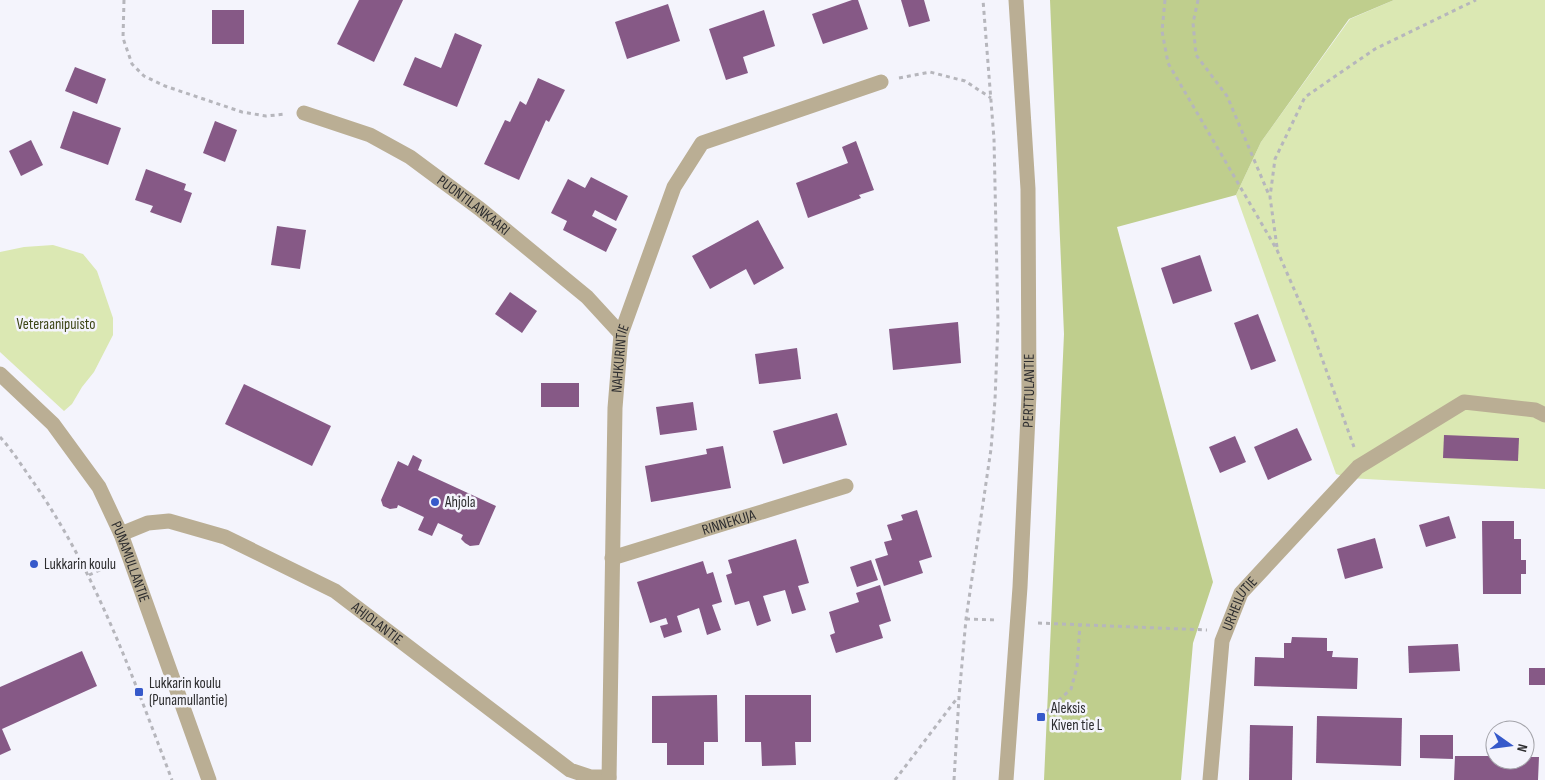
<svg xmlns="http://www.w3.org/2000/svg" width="1545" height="780" font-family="'Sofia Sans Condensed',sans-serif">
<rect width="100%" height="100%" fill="#f4f4fc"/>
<g fill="#dbe8b3">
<path d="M1394,0H1545V489L1348,478L1336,474L1236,195L1261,142L1350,19Z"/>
<path d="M53,245L83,254L97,271L113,318V335L94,372L82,387L72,404L64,411L0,352V252L24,247Z"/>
</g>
<path fill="#bfce8d" d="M1050,0H1394L1349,19L1261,142L1236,195L1117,227L1213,582L1193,643L1181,780H1044L1064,334Z"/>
<g fill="#865986">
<path d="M359,0H403L374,62L337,44Z"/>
<path d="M852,0H858L868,29L823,44L812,14Z"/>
<path d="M901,0H924L930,21L909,27Z"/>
<path d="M668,4L680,41L627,59L615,22Z"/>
<rect x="212" y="10" width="32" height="34"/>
<path d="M764,10L775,46L743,57L748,73L726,80L709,29Z"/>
<path d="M455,33L482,45L457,107L403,85L415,57L441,68Z"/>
<path d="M75,67L106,79L97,104L65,91Z"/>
<path d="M538,78L565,90L549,122L546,120L519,180L484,164L505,120L510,122L520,101L526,105Z"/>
<path d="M73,111L121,128L108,165L60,148Z"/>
<path d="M215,121L237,130L225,162L203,153Z"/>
<path d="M31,140L43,165L21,176L9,151Z"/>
<path d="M856,141L874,190L859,195L861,198L808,218L796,183L848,163L842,147Z"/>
<path d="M146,169L186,184L184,190L192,193L181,223L150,212L153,206L135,200Z"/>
<path d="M591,177L628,196L616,221L595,210L592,216L617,229L606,252L563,230L567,221L551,213L568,179L585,188Z"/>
<path d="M758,220L784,268L754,285L746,269L710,289L692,256Z"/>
<path d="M277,226L306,230L300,269L271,265Z"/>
<path d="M1200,255L1212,291L1173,304L1161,268Z"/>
<path d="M510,292L537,311L522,333L495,314Z"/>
<path d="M1258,314L1276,361L1251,370L1234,323Z"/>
<path d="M958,322L961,363L893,370L889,329Z"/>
<path d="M797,348L801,379L759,384L755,354Z"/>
<rect x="541" y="383" width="38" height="24"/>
<path d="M244,384L331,426L312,466L225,424Z"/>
<path d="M693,402L697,430L660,435L656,407Z"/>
<path d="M837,413L847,445L783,464L773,431Z"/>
<path d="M1297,428L1312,460L1268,480L1254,447Z"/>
<path d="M1444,435L1519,438L1518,461L1443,458Z"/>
<path d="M1235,436L1246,462L1220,473L1209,447Z"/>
<path d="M723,446L731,488L651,502L645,466L707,454L706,449Z"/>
<path d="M413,455L422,460L418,470L496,506L479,545L470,546L465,543L461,539L463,535L438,523L432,536L418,530L424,517L398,505L397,508L390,509L383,506L381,500L398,461L408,466Z"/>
<path d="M917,510L932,557L919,561L923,573L884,586L875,559L888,555L884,542L892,540L887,525L903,520L901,515Z"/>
<path d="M1449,516L1456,538L1426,547L1419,525Z"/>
<path d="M1482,521H1514V539H1521V560H1526V574H1521V594H1483Z"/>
<path d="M1375,538L1383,568L1345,579L1337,549Z"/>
<path d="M796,539L809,583L798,586L806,610L792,614L785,590L763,596L771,621L757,626L749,601L735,605L726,575L732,573L728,560Z"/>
<path d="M871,560L878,580L857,587L850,567Z"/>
<path d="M703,561L707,574L713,572L722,602L712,605L721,630L707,635L699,608L677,616L682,632L664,638L660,626L668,624L666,618L650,623L637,582Z"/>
<path d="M880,585L891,621L879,625L883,638L836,653L830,635L835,633L829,612L859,602L856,593Z"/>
<path d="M1292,637L1327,638V651H1333L1332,657L1358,658L1357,689L1254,686L1255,657L1284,658V643H1291Z"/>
<path d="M1458,644L1460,671L1409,673L1408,646Z"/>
<path d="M82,651L97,686L2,729L11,750L0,755V687Z"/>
<rect x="1529" y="668" width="16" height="17"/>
<path d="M717,695L718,742H704V765H667V743H652V696Z"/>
<path d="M745,695H811V742H795L796,765L762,766L761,742H745Z"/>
<path d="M1317,716L1402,718L1401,766L1316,763Z"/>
<path d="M1250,725L1293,726L1292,780H1249Z"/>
<path d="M1420,735H1453V759L1420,758Z"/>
<path d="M1455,756H1495V760H1525V757H1539L1538,780H1454Z"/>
</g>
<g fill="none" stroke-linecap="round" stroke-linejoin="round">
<g stroke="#b6b6bc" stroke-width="3" stroke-dasharray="4 4" stroke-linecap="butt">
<path d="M124,0L123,38L132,64L144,76L165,86L242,112L266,116L286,114"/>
<path d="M1165,0L1162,31L1168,63L1277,250L1311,328L1354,447"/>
<path d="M1198,0L1193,23L1196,55L1227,96L1269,195"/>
<path d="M899,78L930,72L965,81L991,98"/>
<path d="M1277,247L1270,197L1275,159L1305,97L1375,49L1476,0"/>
<path d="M0,437C13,451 23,468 34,483C97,574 133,678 172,780"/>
<path d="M89,575L113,564"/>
<path d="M966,619L998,620"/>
<path d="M1038,623L1207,630"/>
<path d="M1041,717L1071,689L1077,667L1080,624"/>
<path d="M895,780L958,697"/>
<path d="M954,780L959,697L966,619L991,449L995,400L998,323L994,139L983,0"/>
</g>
<g stroke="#baae94" stroke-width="15">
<path id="s1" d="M304,113L370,135L410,157L480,209L587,297L621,334"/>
<path id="s2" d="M121,534L148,523L169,521L225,537L335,591L570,770L591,777H609"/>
<path id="s3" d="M612,558L846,486"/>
<path id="s4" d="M609,780L615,408L621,334L674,187L702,143L881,82"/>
<path id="s5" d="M1210,780L1222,641L1241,593L1358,467L1464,402L1535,410L1545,415"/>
</g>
<g stroke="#baae94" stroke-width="15">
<path id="s6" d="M0,374L53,424L99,487L121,534L129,556L209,780"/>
<path id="s7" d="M1006,780L1020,587L1029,394L1028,189L1016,0"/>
</g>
</g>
<g fill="#3659ca" stroke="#f4f4fc" stroke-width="2">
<circle cx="435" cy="502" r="5"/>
<circle cx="34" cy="564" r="5"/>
<rect x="134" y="687" width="10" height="10" rx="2.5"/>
<rect x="1036" y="712" width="10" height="10" rx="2.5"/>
</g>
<g text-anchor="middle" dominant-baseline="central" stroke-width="5" stroke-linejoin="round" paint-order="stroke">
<g font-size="15" fill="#2d2d2f" stroke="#f4f4fc">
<text stroke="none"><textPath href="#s1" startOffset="195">PUONTILANKAARI</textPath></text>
<text stroke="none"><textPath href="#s4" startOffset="422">NAHKURINTIE</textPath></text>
<text stroke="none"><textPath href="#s7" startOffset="390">PERTTULANTIE</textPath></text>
<text stroke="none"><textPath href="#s3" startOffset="122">RINNEKUJA</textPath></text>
<text stroke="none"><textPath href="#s6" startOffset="232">PUNAMULLANTIE</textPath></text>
<text stroke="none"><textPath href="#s5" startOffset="181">URHEILUTIE</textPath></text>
<text stroke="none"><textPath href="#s2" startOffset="284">AHJOLANTIE</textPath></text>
</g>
<g font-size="15" fill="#3d4616" stroke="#f4f4fc">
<text x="56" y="324">Veteraanipuisto</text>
</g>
<g font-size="15" fill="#2d2d2f" stroke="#f4f4fc" text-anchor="start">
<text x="445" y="502">Ahjola</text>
<text x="44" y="564">Lukkarin koulu</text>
<text x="149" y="683">Lukkarin koulu<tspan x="149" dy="17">(Punamullantie)</tspan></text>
<text x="1051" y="708">Aleksis<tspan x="1051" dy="17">Kiven tie L</tspan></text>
</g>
</g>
<g transform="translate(1510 745) rotate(104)"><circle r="24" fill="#f4f4fc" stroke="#a4a4aa"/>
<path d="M0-4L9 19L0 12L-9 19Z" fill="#3659ca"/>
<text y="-8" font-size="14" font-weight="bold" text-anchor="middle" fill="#2d2d2f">N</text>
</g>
</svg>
